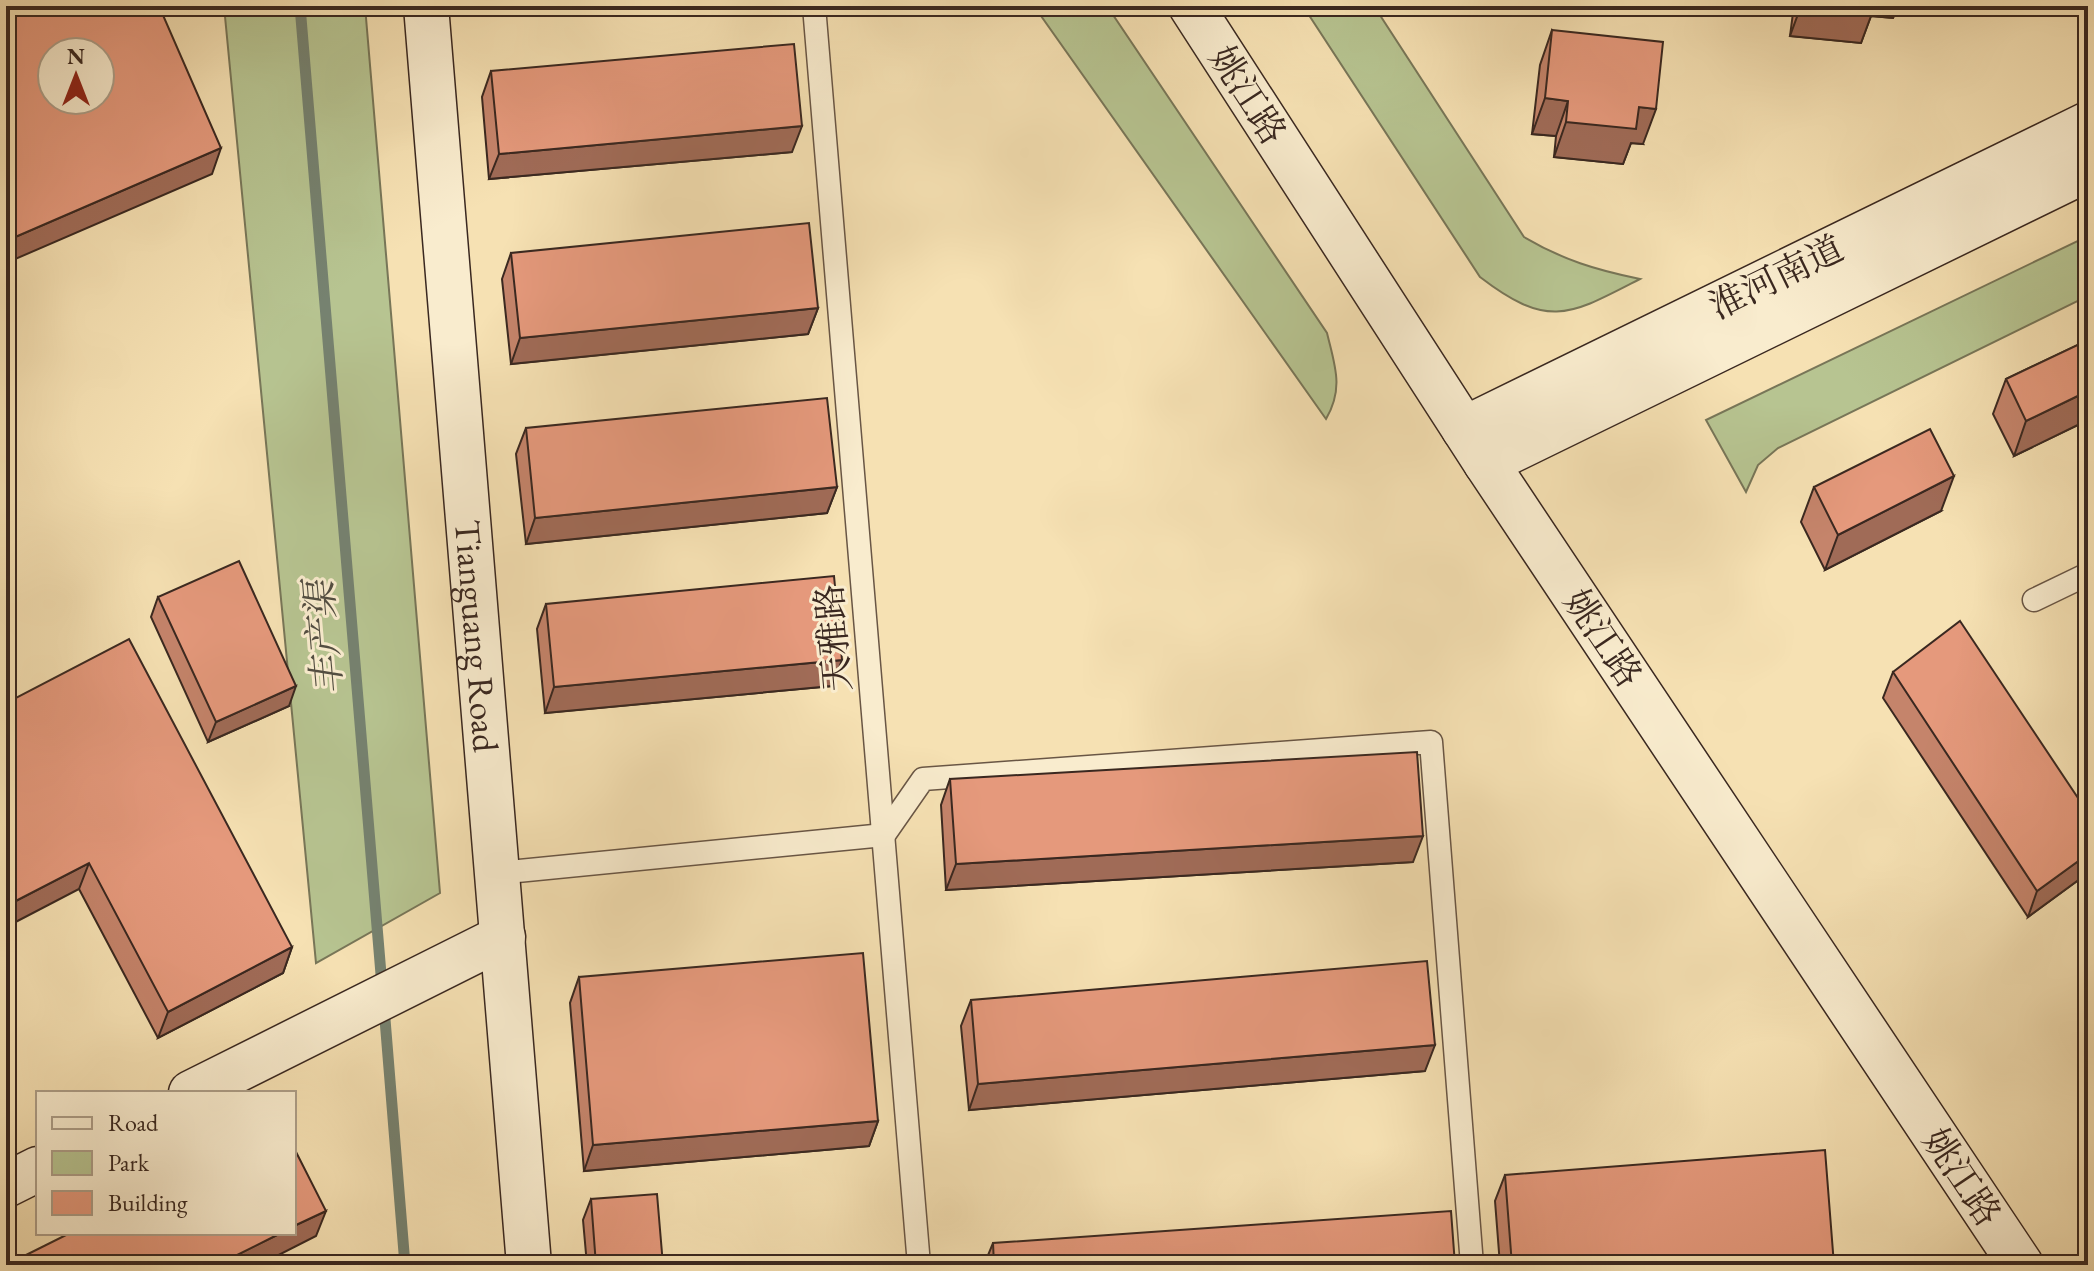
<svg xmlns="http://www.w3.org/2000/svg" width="2094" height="1271" font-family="'EB Garamond','Noto Serif SC',serif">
<rect width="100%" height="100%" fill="#f6e1b3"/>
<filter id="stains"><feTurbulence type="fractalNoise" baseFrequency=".0025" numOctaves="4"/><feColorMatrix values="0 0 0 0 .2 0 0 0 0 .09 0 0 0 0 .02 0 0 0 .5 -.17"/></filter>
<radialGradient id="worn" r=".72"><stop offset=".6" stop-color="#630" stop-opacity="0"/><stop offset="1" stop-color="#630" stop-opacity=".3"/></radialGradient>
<g fill="#b7c491" stroke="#787658" stroke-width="2">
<path d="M224,6H365L440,893L316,963Z"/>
<path d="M1034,6H1107L1327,333C1335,366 1344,388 1326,419Z"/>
<path d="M1303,6H1374L1524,237C1563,260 1596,270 1640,279C1570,315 1549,330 1480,277Z"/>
<path d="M2088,236V296L1778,448L1758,465L1746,492L1706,420Z"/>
</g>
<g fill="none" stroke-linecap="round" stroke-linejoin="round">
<g stroke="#768270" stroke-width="11">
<path d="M300,6L382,986"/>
<path d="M384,1007L405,1265"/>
</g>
<defs>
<g id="lane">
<path d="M814,6L919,1265"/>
<path d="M2034,600L2088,574"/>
<path d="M498,873L884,835L923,779L1431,742L1472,1265"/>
</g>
<g id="secondary">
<path id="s1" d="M426,6L529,1265"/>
<path d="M1191,6L1486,463L2021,1265"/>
<path d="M1464,429L2088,124"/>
<path d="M1486,463L2088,169"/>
<path d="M191,1093L503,937"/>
<path d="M6,1185L38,1169"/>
</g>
</defs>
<use href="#lane" stroke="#695645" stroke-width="25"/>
<use href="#secondary" stroke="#3a2820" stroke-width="47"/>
<use href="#lane" stroke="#f9ecce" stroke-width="22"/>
<use href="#secondary" stroke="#f9ecce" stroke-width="44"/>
</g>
<g fill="#c5846b" stroke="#3a2820" stroke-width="2">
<path d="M1761,6H1898L1893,18L1871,16L1861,43L1790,36L1793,13L1760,10Z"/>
<path d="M1552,30L1643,144L1631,143L1623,164L1554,157L1556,136L1532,134L1540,65Z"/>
<path d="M491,71L792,152L489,179L482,97Z"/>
<path d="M511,253L818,308L808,334L511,364L502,279Z"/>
<path d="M2088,340V420L2014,456L1993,414L2006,379Z"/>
<path d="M526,428L837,487L827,513L526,544L516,454Z"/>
<path d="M1814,487L1941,511L1825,570L1801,522Z"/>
<path d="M158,597L289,706L208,742L151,617Z"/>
<path d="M546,604L842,660L832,686L545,713L537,629Z"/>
<path d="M1893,672L2088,813V873L2028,917L1883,698Z"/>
<path d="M6,703L292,947L283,973L158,1038L79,889Z"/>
<path d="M950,779L1413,862L946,890L941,805Z"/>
<path d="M579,977L878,1121L869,1146L584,1171L570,1003Z"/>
<path d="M971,1000L1425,1071L969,1110L961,1026Z"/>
<path d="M1505,1175L1834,1265H1500L1495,1201Z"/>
<path d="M591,1199L663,1265H587L583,1220Z"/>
<path d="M993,1243L1455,1265H984Z"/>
</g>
<g fill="#a06b57" stroke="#3a2820" stroke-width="2">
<path d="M1762,6H1795L1793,13L1760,10Z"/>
<path d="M1801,6H1898L1893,18L1871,16L1861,43L1790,36Z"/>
<path d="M1545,98L1568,101L1556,136L1532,134Z"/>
<path d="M1639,107L1656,109L1643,144L1631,143L1623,164L1554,157L1566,122Z"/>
<path d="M802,126L792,152L489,179L499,154Z"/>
<path d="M221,148L212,174L6,263V241Z"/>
<path d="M818,308L808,334L511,364L520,338Z"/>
<path d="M2088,391V420L2014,456L2026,421Z"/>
<path d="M1954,476L1941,511L1825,570L1838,535Z"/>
<path d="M837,487L827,513L526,544L535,518Z"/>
<path d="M842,660L832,686L545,713L554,687Z"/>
<path d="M296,686L289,706L208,742L216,722Z"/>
<path d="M1423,836L1413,862L946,890L956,864Z"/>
<path d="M2088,854V873L2028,917L2037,891Z"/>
<path d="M89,863L79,889L6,927V906Z"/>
<path d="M292,947L283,973L158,1038L168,1012Z"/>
<path d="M1435,1045L1425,1071L969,1110L978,1084Z"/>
<path d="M878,1121L869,1146L584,1171L593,1145Z"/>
<path d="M326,1211L316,1236L259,1265H217L281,1233H294V1226Z"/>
</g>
<g fill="#e5997c" stroke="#3a2820" stroke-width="2" fill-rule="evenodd">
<path d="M6,6H159L221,148L6,241ZM52,52H100V100H52Z"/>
<path d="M1552,30L1663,42L1656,109L1639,107L1636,129L1566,122L1568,101L1545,98Z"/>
<path d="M794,44L802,126L499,154L491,71Z"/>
<path d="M809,223L818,308L520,338L511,253Z"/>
<path d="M2088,340V391L2026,421L2006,379Z"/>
<path d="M827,398L837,487L535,518L526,428Z"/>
<path d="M1930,429L1954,476L1838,535L1814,487Z"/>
<path d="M239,561L296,686L216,722L158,597Z"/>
<path d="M834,576L842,660L554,687L546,604Z"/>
<path d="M1960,621L2088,813V854L2037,891L1893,672Z"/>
<path d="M129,639L292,947L168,1012L89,863L6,906V703Z"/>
<path d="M1417,752L1423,836L956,864L950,779Z"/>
<path d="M863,953L878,1121L593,1145L579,977Z"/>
<path d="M1427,961L1435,1045L978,1084L971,1000Z"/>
<path d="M294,1148L326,1211L294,1226Z"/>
<path d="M1825,1150L1834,1265H1512L1505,1175Z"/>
<path d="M657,1194L663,1265H596L591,1199Z"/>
<path d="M1451,1211L1455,1265H994L993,1243Z"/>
<path d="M70,1233H281L217,1265H6Z"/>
</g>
<g text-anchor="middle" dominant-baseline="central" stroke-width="6" stroke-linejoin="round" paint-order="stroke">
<g font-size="36" fill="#3a2820" stroke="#f9ecce">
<text transform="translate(1248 95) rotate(57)">姚江路</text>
<text transform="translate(1776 277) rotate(-26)">淮河南道</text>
<text stroke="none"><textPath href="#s1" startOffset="632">Tianguang Road</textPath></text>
<text transform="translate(833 638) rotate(-95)">天雅路</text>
<text transform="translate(1603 638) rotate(56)">姚江路</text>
<text transform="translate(1962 1177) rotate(56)">姚江路</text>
</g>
<g font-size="38" font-style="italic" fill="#534e42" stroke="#f9ecce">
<text transform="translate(323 638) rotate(-95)">丰产渠</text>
</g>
</g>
<rect width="2094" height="1271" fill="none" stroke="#f6e1b3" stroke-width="32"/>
<rect x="8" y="8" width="2078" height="1255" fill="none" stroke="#3a2820" stroke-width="4"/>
<rect x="16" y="16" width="2062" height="1239" fill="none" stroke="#3a2820" stroke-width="2"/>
<rect x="36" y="1091" width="260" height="144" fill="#f9ecce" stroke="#ad9e88" stroke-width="2"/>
<rect x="52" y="1117" width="40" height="12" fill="#f9ecce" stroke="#ad9e88" stroke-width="2"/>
<text x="108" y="1131" font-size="24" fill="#3a2820">Road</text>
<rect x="52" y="1151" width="40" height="24" fill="#b7c491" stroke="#ad9e88" stroke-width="2"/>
<text x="108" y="1171" font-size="24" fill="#3a2820">Park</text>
<rect x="52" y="1191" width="40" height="24" fill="#e5997c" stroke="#ad9e88" stroke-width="2"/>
<text x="108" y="1211" font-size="24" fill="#3a2820">Building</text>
<g transform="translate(76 76)"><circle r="38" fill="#f9ecce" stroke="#ad9e88" stroke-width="2"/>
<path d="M0-6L14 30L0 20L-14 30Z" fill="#8f2418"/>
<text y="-12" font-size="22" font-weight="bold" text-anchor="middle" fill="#3a2820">N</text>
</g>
<rect width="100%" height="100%" filter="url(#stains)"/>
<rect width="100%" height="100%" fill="url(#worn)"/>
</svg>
